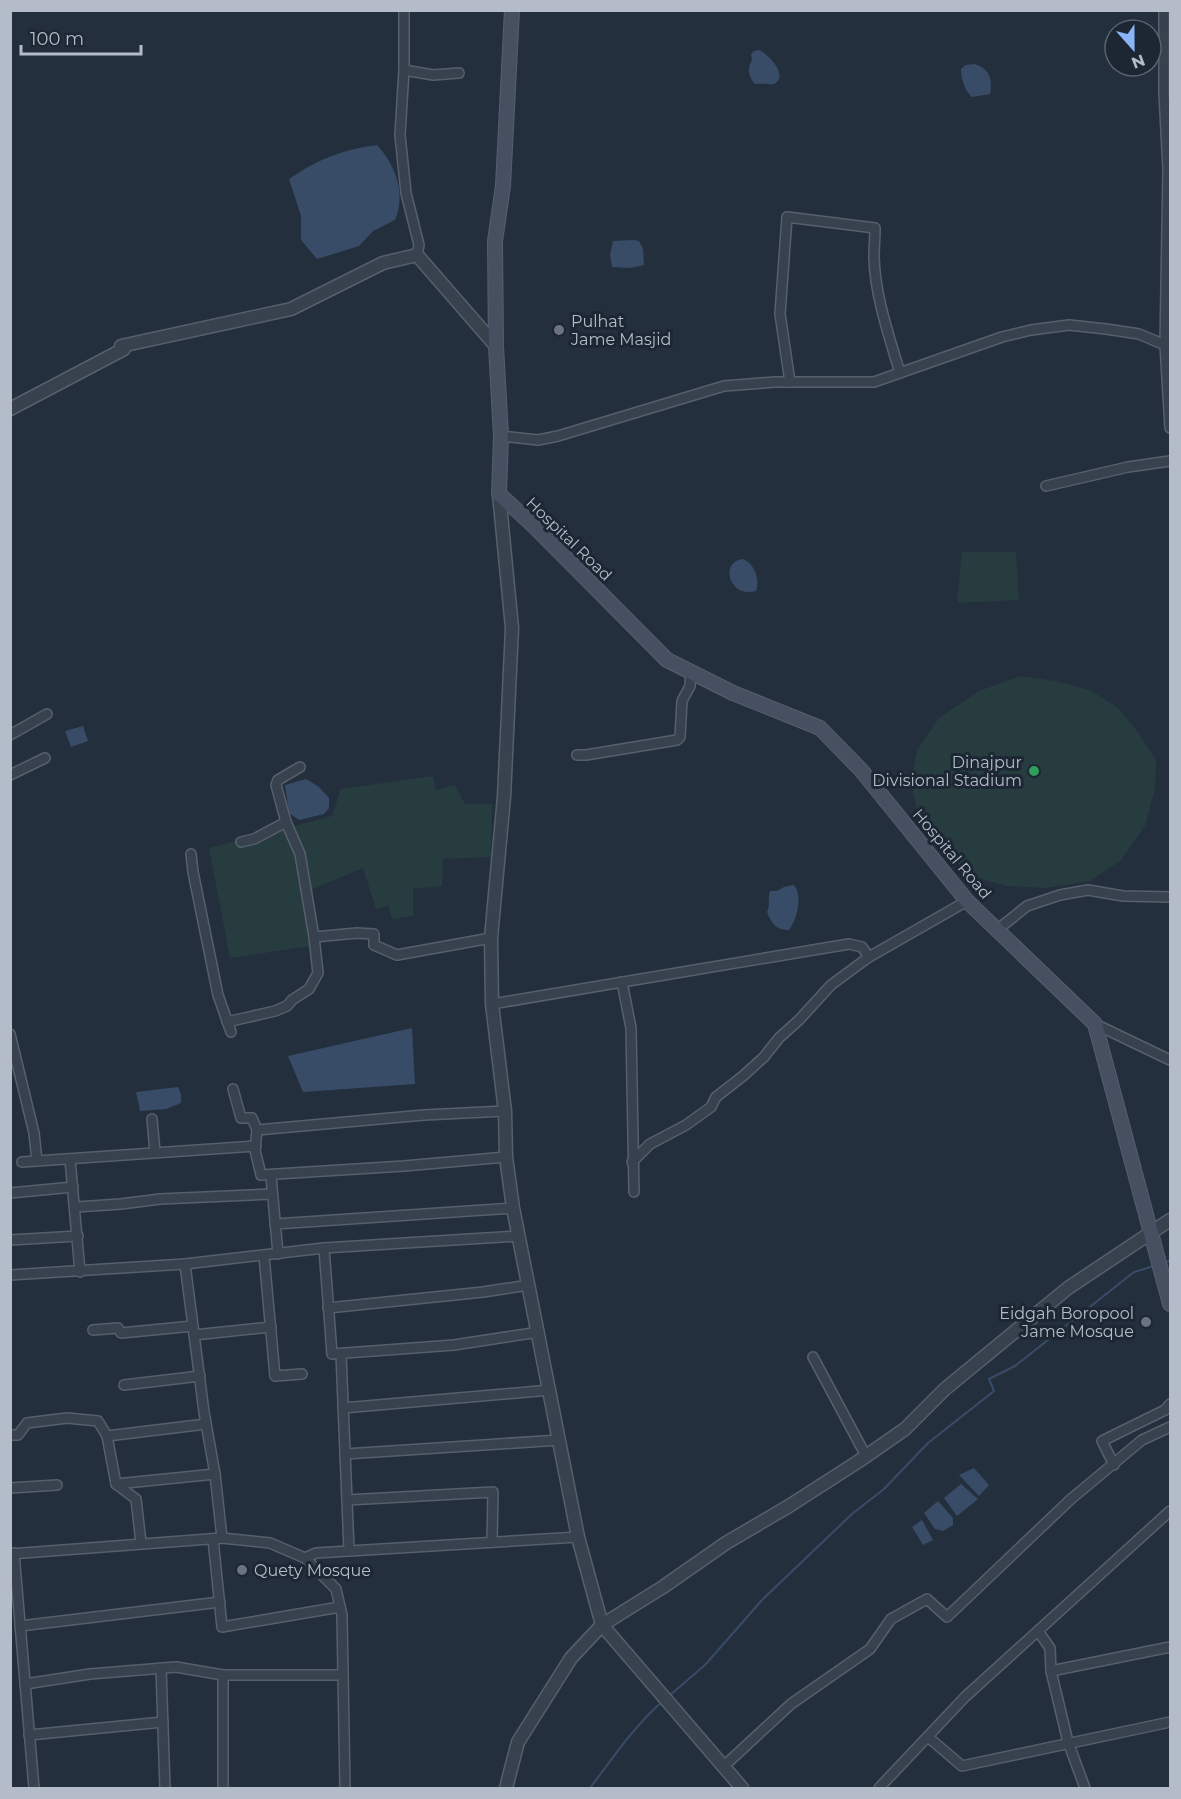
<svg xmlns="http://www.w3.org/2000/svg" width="1181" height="1799" font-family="Montserrat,sans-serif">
<rect width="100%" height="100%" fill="#242f3e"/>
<g fill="#263c3f">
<path d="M962,552H1016L1019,600L957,603Z"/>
<path d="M1020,676L1056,681L1090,690L1118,708L1135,728L1156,760L1155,789L1145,826L1121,860L1090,881L1046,888L1007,886L973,877L942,849L920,824L911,782L917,750L939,718L979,691Z"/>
<path d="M433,776L436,790L455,785L465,804H492L491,857L443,859L442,886L413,889V916L392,919L388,905L376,909L363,868L313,889L317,945L230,958L209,848L332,816L341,789Z"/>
</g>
<g fill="#394c67">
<path d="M759,50C767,53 790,76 774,84C771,85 760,83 755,84C748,76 747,69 752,60L751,54L754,51Z"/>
<path d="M974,64C989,68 993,79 990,94L972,97C965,91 961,79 961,69L966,65Z"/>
<path d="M377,145C396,166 406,193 395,220L373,231L359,246L317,259L301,240V216L289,179C318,159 342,150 377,145Z"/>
<path d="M633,240L639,241L643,249L644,265L631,268L612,267L610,255L613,241Z"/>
<path d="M743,559C755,564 760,580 756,591C729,599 719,561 743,559Z"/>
<path d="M83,726L88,741L71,747L65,731Z"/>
<path d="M306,779L319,787L329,798V808L324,814L299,820L289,813L285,785Z"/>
<path d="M794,885C803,896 797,920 789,930C776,930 772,924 767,912C771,905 767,899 770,891H777L784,887Z"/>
<path d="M412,1028L415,1084L303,1092L288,1056Z"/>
<path d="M178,1087L181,1094V1103L166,1109L140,1111L136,1092Z"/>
<path d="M974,1468L989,1485L979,1496L959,1475Z"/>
<path d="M961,1484L978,1499L957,1516L944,1498Z"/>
<path d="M938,1501L953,1518V1525L943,1531L935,1529L924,1513Z"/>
<path d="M922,1520L933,1540L923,1545L912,1527Z"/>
</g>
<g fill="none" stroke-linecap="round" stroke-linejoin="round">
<g stroke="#394c67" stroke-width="2">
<path d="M1165,1263L1170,1260"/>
<path d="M669,1696L705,1665L762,1600L852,1514L884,1489L928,1443L994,1391L989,1379L1015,1366L1134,1272L1154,1266"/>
<path d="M590,1788C613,1758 634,1726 663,1701"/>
</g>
<defs>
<g id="minor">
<path d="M404,10V70L400,135L406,193L419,245L417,255"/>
<path d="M1164,10V94L1168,169L1165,345L1170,428"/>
<path d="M404,70L433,75L459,73"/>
<path d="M790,382L780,314L787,217L875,228C875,238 874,248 874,257C875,296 889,336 900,373"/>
<path d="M501,436L538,440L558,436L724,386L775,382H874L1002,337L1031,330L1069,325L1106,329L1139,334L1165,345"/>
<path d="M1046,486L1128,467L1170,461"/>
<path d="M10,735L47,714"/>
<path d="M577,755H586L677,740L680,737L682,701L690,686L691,672"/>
<path d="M10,775L45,758"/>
<path d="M241,842L254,839L286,822"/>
<path d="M191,854L193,872L218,995L231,1032"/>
<path d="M997,930L1027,906L1060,895L1088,890L1123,896L1170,897"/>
<path d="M314,937L357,933L374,934V945L397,955L491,938"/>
<path d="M622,982L631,1028L634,1192"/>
<path d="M492,1004L849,944L862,947L869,957"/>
<path d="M227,1022L275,1011L287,1006L292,1000L309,989L318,973L314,937L300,854L286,822L276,785L278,780L300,767"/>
<path d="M1095,1024L1170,1060"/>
<path d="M10,1034L34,1133L37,1161"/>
<path d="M233,1089L241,1118H252L257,1130L255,1150L261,1175L404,1166L506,1157"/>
<path d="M152,1119L155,1152"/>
<path d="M257,1130L424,1115L505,1111"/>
<path d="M70,1159L80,1272"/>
<path d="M22,1162L256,1146"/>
<path d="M632,1162L650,1144L686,1125L711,1107L716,1097L743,1076L764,1057L779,1038L799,1020L831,985L869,957L967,901"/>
<path d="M271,1176L278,1254"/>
<path d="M10,1193L73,1187"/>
<path d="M76,1207L121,1204L160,1199L272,1194"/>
<path d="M275,1224L513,1208"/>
<path d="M10,1240L78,1236"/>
<path d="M324,1248L332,1354L454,1345L539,1332"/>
<path d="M264,1256L275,1376L302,1374"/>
<path d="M10,1275L185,1264"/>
<path d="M328,1308L483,1292L529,1285"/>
<path d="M93,1330L118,1328L121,1333L193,1326"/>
<path d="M194,1335L271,1327"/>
<path d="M341,1354L349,1550"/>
<path d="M813,1357L866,1456"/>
<path d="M124,1385L200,1376"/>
<path d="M343,1408L550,1390"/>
<path d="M10,1435H18L27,1423L67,1418L98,1421L107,1436L116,1484L136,1499L141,1543"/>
<path d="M107,1436L206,1424"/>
<path d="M345,1454L560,1440"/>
<path d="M1114,1465L1102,1441L1165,1410L1170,1404"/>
<path d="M116,1484L215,1474"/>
<path d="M10,1488L57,1485"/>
<path d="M347,1500L493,1492L492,1542"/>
<path d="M222,1538L215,1474L204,1412L185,1264L324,1248L519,1236"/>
<path d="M213,1539L222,1627L340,1607"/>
<path d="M14,1553L34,1788"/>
<path d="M10,1554L222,1538L270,1543L305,1558"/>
<path d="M20,1626L220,1602"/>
<path d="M1038,1631L1050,1648L1051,1671L1068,1742L1085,1788"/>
<path d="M161,1668L165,1788"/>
<path d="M1051,1671L1170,1647"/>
<path d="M25,1684L90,1674L176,1667L223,1675H343"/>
<path d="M29,1735L163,1722"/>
<path d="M928,1737L962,1766L1170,1722"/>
<path d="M723,1767L791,1704L870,1649L891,1619L927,1599L947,1617L1071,1499L1142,1440L1170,1427"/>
<path d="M223,1788V1675"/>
<path d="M345,1788L342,1615L336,1589L305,1558L316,1553L578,1537"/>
<path d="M879,1788L965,1697L1170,1511"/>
</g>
<g id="tertiary">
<path d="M10,409L124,349L121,346L291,309L383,263L417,255L496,346"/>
<path d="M499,494L512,628L504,797L491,938L492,1004L505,1111L506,1157L513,1208L578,1537L602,1625L742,1788"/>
<path d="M506,1788L518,1742L571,1658L602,1625L663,1587L726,1543L789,1506L859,1461L905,1429L945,1389L1068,1288L1170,1220"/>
</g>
<path id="secondary" d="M512,10L503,186L495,241L496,346L501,436L499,494L534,526L667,660L733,693L820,728L861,770L967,901L1095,1024L1170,1304"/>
</defs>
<use href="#minor" stroke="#565f6c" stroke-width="12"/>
<use href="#tertiary" stroke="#565f6c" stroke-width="15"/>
<use href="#secondary" stroke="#565f6c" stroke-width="16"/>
<use href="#minor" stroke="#38414e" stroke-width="9"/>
<use href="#tertiary" stroke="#38414e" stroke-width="12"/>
<use href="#secondary" stroke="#465061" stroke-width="14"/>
</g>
<g fill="#6b7280" stroke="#1d2633" stroke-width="2">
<circle cx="559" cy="330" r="6"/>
<circle cx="1146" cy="1322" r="6"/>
<circle cx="242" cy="1570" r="6"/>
</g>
<circle fill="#2e9e5b" stroke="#1d2633" stroke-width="2" cx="1034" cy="771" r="6"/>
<g text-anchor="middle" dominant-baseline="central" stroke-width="6" stroke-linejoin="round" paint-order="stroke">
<g font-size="16" fill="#b4bcc9" stroke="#1d2633" text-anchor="start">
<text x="571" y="321">Pulhat<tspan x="571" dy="18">Jame Masjid</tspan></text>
<text x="1022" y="762" text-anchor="end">Dinajpur<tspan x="1022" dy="18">Divisional Stadium</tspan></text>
<text x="1134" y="1313" text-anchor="end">Eidgah Boropool<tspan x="1134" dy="18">Jame Mosque</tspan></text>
<text x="254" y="1570">Quety Mosque</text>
</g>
<g font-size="16" fill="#b4bcc9" stroke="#1d2633">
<text transform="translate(569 539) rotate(44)">Hospital Road</text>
<text transform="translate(952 854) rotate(50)">Hospital Road</text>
</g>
</g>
<rect width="1181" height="1799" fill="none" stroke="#b4bcc9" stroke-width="24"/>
<g transform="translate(1133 48) rotate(159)"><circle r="28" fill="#1d2633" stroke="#59626f" stroke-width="1.5"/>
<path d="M0-4.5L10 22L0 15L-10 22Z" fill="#8ab4f8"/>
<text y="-9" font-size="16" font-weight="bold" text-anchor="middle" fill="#b4bcc9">N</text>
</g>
<path d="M21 45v9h120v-9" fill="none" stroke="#b4bcc9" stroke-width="3"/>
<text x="30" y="45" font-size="18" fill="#b4bcc9" stroke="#1d2633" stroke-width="4.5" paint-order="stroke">100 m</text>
</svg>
